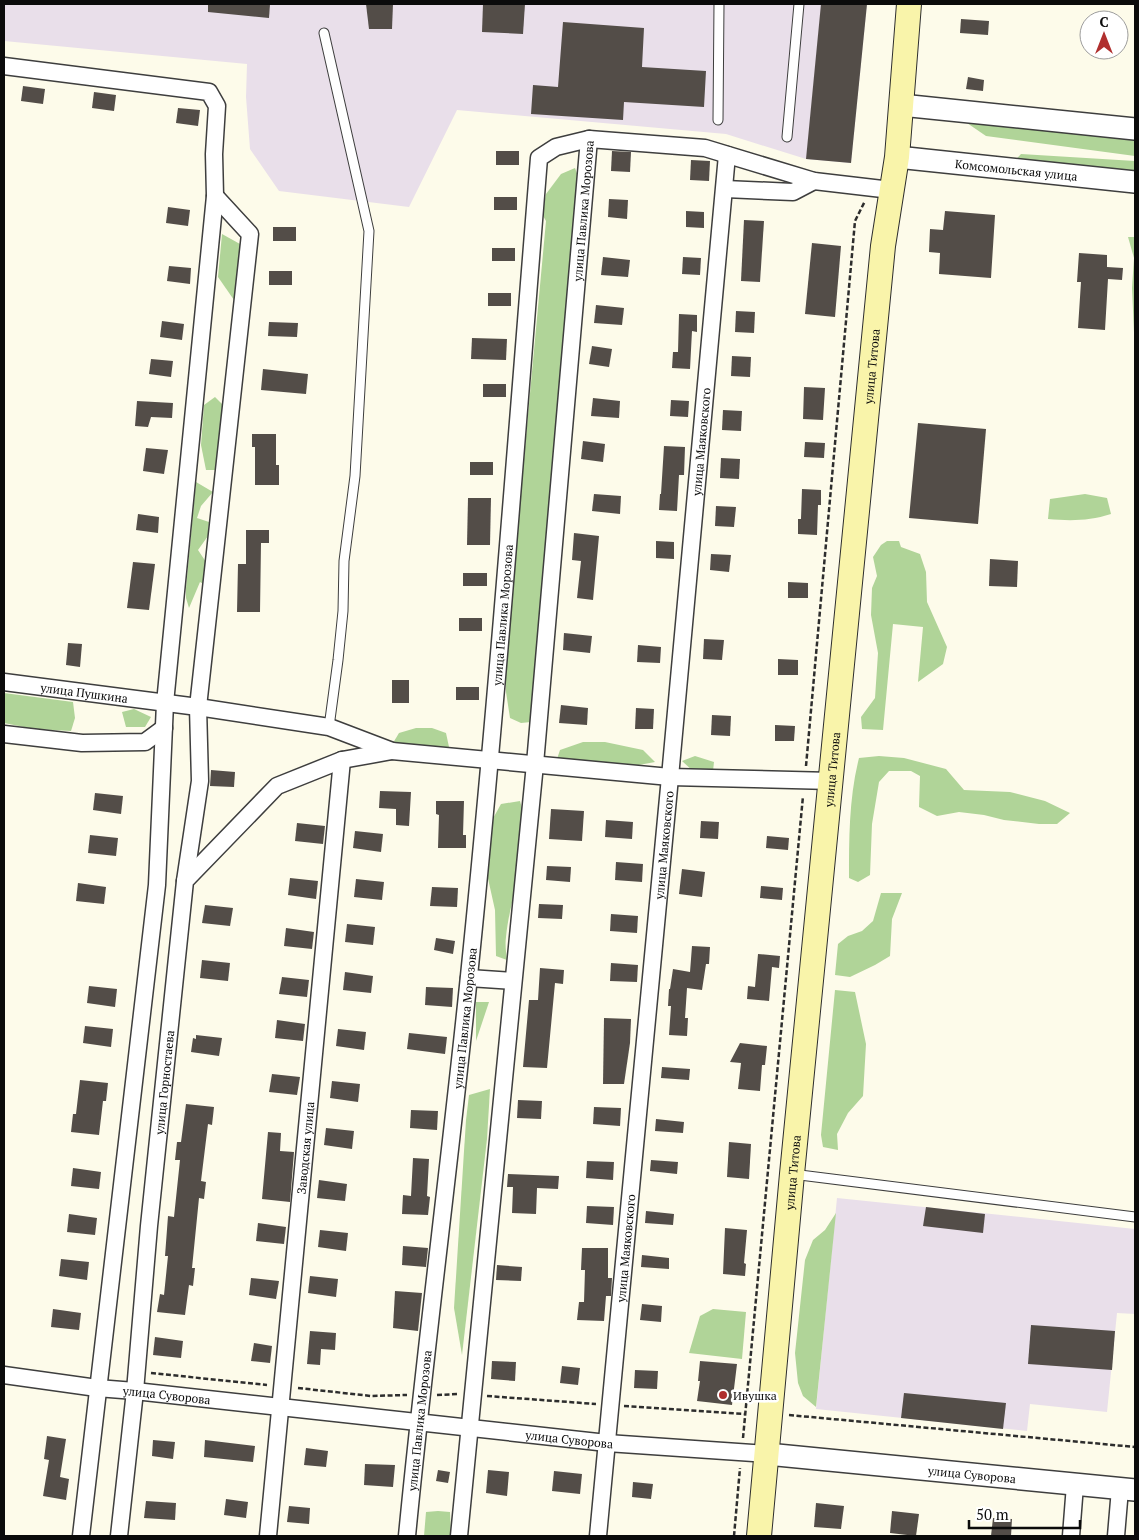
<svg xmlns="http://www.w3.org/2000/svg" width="1139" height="1540" font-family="'PT Serif',serif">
<rect width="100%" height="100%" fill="#fdfbea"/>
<g fill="#e9dfea">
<path d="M4,4H867L851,163L806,159L726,134L457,110L409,207L279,191L250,149L246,97L247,64L4,41Z"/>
<path d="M837,1198L1135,1229V1314L1117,1313L1107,1412L1030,1404L1027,1431L816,1409Z"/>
</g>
<g fill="#b0d498">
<path d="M967,123L1135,139V156L986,136Z"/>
<path d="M1021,154L1135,161V174L1012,164Z"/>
<path d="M575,168L581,184L531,722L521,723L510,718L506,692L505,663L546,221L542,214L546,194L561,174Z"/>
<path d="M222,234L240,244L234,300L218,277Z"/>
<path d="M1128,237H1135V355L1132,288L1134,258Z"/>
<path d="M215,397L223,405L218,470H206L201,445L204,405Z"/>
<path d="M196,482L213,492L201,506L197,518L209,522L208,536L198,550L208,565L207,586L200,582L189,608L186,598V588Z"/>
<path d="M1085,494L1107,498L1111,514C1089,521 1070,521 1048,519L1050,499Z"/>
<path d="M887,541H899L901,547L920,554L926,572L927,602L947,647L943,664L918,682L923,627L893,624L883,730L862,729L861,717L875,698L878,653L871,615L872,588L877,576L873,557L881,545Z"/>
<path d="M4,693L73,702L75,718L71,731L34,729L4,723Z"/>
<path d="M134,709L151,717L145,727H126L122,712Z"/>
<path d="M416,728H432L446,733L449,747C427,753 413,755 393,743L399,733Z"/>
<path d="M583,742H605L643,750L655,762L601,772L557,759L560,750Z"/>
<path d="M695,756L714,762L713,771H693L682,761Z"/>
<path d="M879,756L904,758L946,769L964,790L1010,792L1045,801L1070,813L1057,824H1039L1004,820L984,815L959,812L937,816L919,807L920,776L911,771H889L879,782L872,824L870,875L858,882L849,878C849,838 849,797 859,758Z"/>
<path d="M520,801C534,845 510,893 506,937C505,944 506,952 507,960L496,956L495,910L487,874L491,822L501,804Z"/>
<path d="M881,893H902L892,919L890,956L875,965L850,977L835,975L838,944L848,936L862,931L873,921Z"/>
<path d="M835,990L855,992L866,1044L863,1096L848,1113L837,1134L838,1150L823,1147L821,1135Z"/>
<path d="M476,1002H489L476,1041Z"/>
<path d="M490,1089L487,1139L462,1355L454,1308L466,1120L469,1095Z"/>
<path d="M836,1213L816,1407L803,1396L798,1383L795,1353L805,1260L813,1240L825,1230Z"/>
<path d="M713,1309L746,1312L742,1359L689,1353L700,1316Z"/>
<path d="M438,1511L450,1512L451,1536H424L426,1512Z"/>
</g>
<g fill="#534d48">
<path d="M208,4H270L269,18L208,12Z"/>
<path d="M366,4H393L392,29H369Z"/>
<path d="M483,4H525L523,34L482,32Z"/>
<path d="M821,4H867L851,163L806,159Z"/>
<path d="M961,19L989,21L988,35L960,33Z"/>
<path d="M563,22L644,28L642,67L706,71L704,107L624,102L623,120L531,114L533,85L558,87Z"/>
<path d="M968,77L984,80L983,91L966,89Z"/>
<path d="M23,86L45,89L43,104L21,101Z"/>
<path d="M94,92L116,95L114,111L92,108Z"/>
<path d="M178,108L200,110L198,126L176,123Z"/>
<rect x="496" y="151" width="23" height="14"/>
<path d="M612,151L631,152L630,172L611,171Z"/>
<path d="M691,160L710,161L709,181L690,180Z"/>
<rect x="494" y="197" width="23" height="13"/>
<path d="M609,199L628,200L627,219L608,217Z"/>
<path d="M168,207L190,210L188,226L166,223Z"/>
<path d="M686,211L704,212V228L686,227Z"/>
<path d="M945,211L995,215L991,278L939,274L940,253L929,252L930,229L943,230Z"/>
<path d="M744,220L764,221L760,282L741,281Z"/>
<rect x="273" y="227" width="23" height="14"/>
<path d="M812,243L841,246L835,317L805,314Z"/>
<rect x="492" y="248" width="23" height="13"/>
<path d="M1079,253L1107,255V267L1123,268L1122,280L1108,279L1105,330L1078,328L1081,282H1077Z"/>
<path d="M603,257L630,260L628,277L601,275Z"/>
<path d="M683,257L701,258L700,275L682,274Z"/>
<path d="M169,266L191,268L190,284L167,281Z"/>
<rect x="269" y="271" width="23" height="14"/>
<rect x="488" y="293" width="23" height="13"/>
<path d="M596,305L624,308L622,325L594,323Z"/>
<path d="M736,311L755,312L754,333L735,332Z"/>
<path d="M679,314L697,315V332L692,331L690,369L672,368L673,352H678Z"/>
<path d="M162,321L184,324L182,340L160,337Z"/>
<path d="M269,322L298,323L297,337L268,336Z"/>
<path d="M472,338L507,339L506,360L471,359Z"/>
<path d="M592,346L612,349L609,367L589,364Z"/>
<path d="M732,356L751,357L750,377L731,376Z"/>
<path d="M151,359L173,361L171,377L149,374Z"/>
<path d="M263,369L308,374L306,394L261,390Z"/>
<rect x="483" y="384" width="23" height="13"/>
<path d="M804,387L825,388L823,420L803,419Z"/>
<path d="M593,398L620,401L619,418L591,416Z"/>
<path d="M671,400L689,401L688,417L670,416Z"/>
<path d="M137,401L173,403L172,418L151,417L148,427L135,426Z"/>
<path d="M723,410L742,411L741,431L722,430Z"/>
<path d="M918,423L986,429L978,524L909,518Z"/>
<path d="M252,434H276V465H279V485H255V447H252Z"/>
<path d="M583,441L605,444L603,462L581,459Z"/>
<path d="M805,442L825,443L824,458L804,457Z"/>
<path d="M664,446L685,447L684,475H679L677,511L659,510L660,494H661Z"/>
<path d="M146,448L168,450L164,474L143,471Z"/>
<path d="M721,458L740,459L739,479L720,478Z"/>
<rect x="470" y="462" width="23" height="13"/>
<path d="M802,489L821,490V505H818L817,535L798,534V519H801Z"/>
<path d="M594,494L621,496L620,514L592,511Z"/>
<path d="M468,498H491L490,545H467Z"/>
<path d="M716,506L736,507L734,527L715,526Z"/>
<path d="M138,514L159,517L158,533L136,530Z"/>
<path d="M246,530H269V543H261L260,612H237L238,564H246Z"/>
<path d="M574,533L599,536L593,600L577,598L581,561L572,560Z"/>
<path d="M656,541L674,542V559L656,558Z"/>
<path d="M711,554L731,555L729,572L710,570Z"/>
<path d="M990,559L1018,561L1017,587L989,586Z"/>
<path d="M133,562L155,564L149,610L127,608Z"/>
<rect x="463" y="573" width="24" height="13"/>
<path d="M788,582L808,583V598H788Z"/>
<rect x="459" y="618" width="23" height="13"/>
<path d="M564,633L592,636L590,653L563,650Z"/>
<path d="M704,639L724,640L722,660L703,659Z"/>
<path d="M68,643L82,644L80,667L66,665Z"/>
<path d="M638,645L661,647L660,663L637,662Z"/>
<path d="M778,659L798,660V675H778Z"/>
<rect x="392" y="680" width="17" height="23"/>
<rect x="456" y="687" width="23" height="13"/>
<path d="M561,705L588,708L587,725L559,723Z"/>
<path d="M636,708L654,709L653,729H635Z"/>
<path d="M712,715L731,716L730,736L711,735Z"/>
<path d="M775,725L795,726L794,741H775Z"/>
<path d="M211,770L235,772L234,787L210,786Z"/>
<path d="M380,791L411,792L409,826L396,825V809L379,808Z"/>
<path d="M95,793L123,796L121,814L93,810Z"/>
<path d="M436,801H464L463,835H466V848H438L439,815L436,814Z"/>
<path d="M551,809L584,811L582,841L549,839Z"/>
<path d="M606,820L633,822L632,839L605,837Z"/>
<path d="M701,821L719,822L718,839L700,838Z"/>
<path d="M297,823L325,826L323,844L295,841Z"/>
<path d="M355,831L383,834L381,852L353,848Z"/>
<path d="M90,835L118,838L116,856L88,853Z"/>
<path d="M767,836L789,838L788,850L766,848Z"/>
<path d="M616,862L643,864L642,882L615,880Z"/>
<path d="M547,866L571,867L570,882L546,880Z"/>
<path d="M682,869L705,872L702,897L679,894Z"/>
<path d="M290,878L318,881L316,899L288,895Z"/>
<path d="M356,879L384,882L382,900L354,897Z"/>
<path d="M78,883L106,887L104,904L76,901Z"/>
<path d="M761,886L783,888L782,900L760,898Z"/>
<path d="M432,887L458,888L457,907L430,906Z"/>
<path d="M539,904L563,905L562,919L538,918Z"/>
<path d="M205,905L233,908L230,926L202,923Z"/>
<path d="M611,914L638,916L637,933L610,931Z"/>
<path d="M347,924L375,927L373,945L345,942Z"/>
<path d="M286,928L314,932L312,949L284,946Z"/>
<path d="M436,938L455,941L453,954L434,950Z"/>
<path d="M692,946L710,947L709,964H706L702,990L687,988L685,1018H688L687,1036L669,1035L671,1006H668L669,989H670L673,969L690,972Z"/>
<path d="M758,954L780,956L779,968L772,967L769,1001L747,999L748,986L755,987Z"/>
<path d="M202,960L230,963L228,981L200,978Z"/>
<path d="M611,963L638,965L637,982L610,981Z"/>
<path d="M540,968L564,970L563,984L555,983L547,1068L523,1067L529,1000H538Z"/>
<path d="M345,972L373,976L371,993L343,990Z"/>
<path d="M282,977L309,980L307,997L279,994Z"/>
<path d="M89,986L117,989L115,1007L87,1003Z"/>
<path d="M426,987L453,988L452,1007L425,1005Z"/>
<path d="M604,1018L631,1019L630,1043L624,1084H603Z"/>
<path d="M277,1020L305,1024L303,1041L275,1038Z"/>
<path d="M85,1026L113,1029L111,1047L83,1043Z"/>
<path d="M338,1029L366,1032L364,1050L336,1046Z"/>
<path d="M409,1033L447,1037L445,1054L407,1049Z"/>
<path d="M196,1035L222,1038L219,1056L191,1052L193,1038L196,1039Z"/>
<path d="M740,1043L767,1046L765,1065H762L760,1091L738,1089L741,1063L730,1062Z"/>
<path d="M662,1067L690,1069L689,1080L661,1078Z"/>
<path d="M272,1074L300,1077L297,1095L269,1092Z"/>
<path d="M80,1080L108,1083L106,1101H103L99,1135L71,1132L73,1114H76Z"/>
<path d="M332,1081L360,1084L358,1102L330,1098Z"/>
<path d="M518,1100L542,1101L541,1119L517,1118Z"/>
<path d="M186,1104L214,1107L212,1125L208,1124L201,1181L206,1182L204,1199L199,1198L192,1268H195L193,1286L189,1285L185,1315L157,1312L160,1294L164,1295L168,1256H165L168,1216L174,1217L180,1160H175L177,1142H181Z"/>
<path d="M594,1107L621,1108L620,1126L593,1124Z"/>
<path d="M411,1110L438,1111L437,1130L410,1128Z"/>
<path d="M656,1119L684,1122L683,1133L655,1131Z"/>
<path d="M326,1128L354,1131L352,1149L324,1145Z"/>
<path d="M268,1132L281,1133L280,1151L294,1152L290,1202L262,1199Z"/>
<path d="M729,1142L751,1144L749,1179L727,1177Z"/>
<path d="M413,1158L429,1159L427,1196L430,1197L428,1215L402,1214L403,1195L411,1196Z"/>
<path d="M651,1160L678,1162L677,1174L650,1171Z"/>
<path d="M587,1161L614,1162L613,1180L586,1178Z"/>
<path d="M73,1168L101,1172L99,1189L71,1186Z"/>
<path d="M508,1174L559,1176L558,1189L537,1188L536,1214L512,1213L513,1187H507Z"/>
<path d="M319,1180L347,1184L345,1201L317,1198Z"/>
<path d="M587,1206L614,1207L613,1225L586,1223Z"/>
<path d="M926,1207L985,1214L983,1233L923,1226Z"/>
<path d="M646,1211L674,1214L673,1225L645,1223Z"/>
<path d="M69,1214L97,1218L95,1235L67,1232Z"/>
<path d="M258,1223L286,1227L284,1244L256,1241Z"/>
<path d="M725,1228L747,1230L744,1263L746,1264L745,1276L723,1274Z"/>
<path d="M320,1230L348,1233L346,1251L318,1247Z"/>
<path d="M403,1246L428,1248L426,1267L402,1265Z"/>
<path d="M582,1248H608V1278H612L611,1296H606L604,1321L577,1320L579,1302H584L585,1270H581Z"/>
<path d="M642,1255L669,1258V1269L641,1267Z"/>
<path d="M61,1259L89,1262L87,1280L59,1276Z"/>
<path d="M497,1265L522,1267L521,1281L496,1280Z"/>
<path d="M310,1276L338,1279L336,1297L308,1293Z"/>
<path d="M251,1278L279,1281L276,1299L249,1295Z"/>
<path d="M395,1291L422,1293L418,1331L393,1328Z"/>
<path d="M642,1304L662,1306L661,1322L640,1320Z"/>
<path d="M53,1309L81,1313L79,1330L51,1327Z"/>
<path d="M1031,1325L1115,1331L1112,1370L1028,1364Z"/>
<path d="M310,1331L336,1333L335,1350L321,1349L320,1365L307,1364Z"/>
<path d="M155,1337L183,1341L181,1358L153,1355Z"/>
<path d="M254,1343L272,1346L270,1363L251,1361Z"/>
<path d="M492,1361L516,1362L515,1381L491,1379Z"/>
<path d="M700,1361L737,1364L732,1405L697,1401L700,1381H698Z"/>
<path d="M562,1366L580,1368L578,1385L560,1383Z"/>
<path d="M635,1370L658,1371L657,1389L634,1388Z"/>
<path d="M904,1393L1006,1403L1003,1429L901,1418Z"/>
<path d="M47,1436L66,1439L60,1477L69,1479L66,1500L43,1496L49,1460L44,1459Z"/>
<path d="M153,1440L175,1442L173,1459L152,1456Z"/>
<path d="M205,1440L255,1446L253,1462L204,1457Z"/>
<path d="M306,1448L328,1451L326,1467L304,1465Z"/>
<path d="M365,1464L395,1465L393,1487L364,1485Z"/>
<path d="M438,1470L450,1472L448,1483L436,1481Z"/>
<path d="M488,1470L509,1472L507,1496L486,1493Z"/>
<path d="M554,1471L582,1474L580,1494L552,1491Z"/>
<path d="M633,1482L653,1484L651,1499L632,1497Z"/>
<path d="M226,1499L248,1502L246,1518L224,1515Z"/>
<path d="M146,1501L176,1503L175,1520L144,1518Z"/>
<path d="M816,1503L844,1506L841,1529L814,1527Z"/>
<path d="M289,1506L310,1508L309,1524L287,1522Z"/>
<path d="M892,1511L919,1514L916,1536L890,1533Z"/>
<path d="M993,1518L1012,1519L1011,1536H991Z"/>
</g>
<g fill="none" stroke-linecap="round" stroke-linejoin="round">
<defs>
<g id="service">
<path d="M324,33L369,231L355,476L344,561L343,611L338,660L329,727"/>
<path d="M718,120L719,4"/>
<path d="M787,137L799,4"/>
<path d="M792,1174L1135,1217"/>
</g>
<g id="minor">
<path d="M4,66L209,92L217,106L214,154L215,196L165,703L157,885L81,1536"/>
<path d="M725,189L793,192L814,181"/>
<path id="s1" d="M4,682L198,707L329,727L392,751L670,777L832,781"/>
<path d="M4,734L82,743L145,742L164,728"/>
<path d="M185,881L200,781L198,707L250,234L215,196"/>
<path d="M469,978L513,981"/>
<path id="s2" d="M4,1375L97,1388L135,1391L607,1443L767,1454"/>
<path id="s3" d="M119,1536L135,1391L149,1226L185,881L277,786L342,760L392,751"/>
<path id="s4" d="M268,1536L342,760"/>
<path id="s5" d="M407,1536C425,1349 450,1163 469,976C497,704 517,431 539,158L556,147L589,139L705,148L814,181L891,190"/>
<path id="s6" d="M459,1536L535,764L589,139"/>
<path id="s7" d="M598,1536L670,777L727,155"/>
<path d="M1071,1536L1075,1485"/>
<path d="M1116,1536L1120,1489"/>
</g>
<g id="tertiary">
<path d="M901,105L1135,129"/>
<path id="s8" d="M897,157L1135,182"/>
<path id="s9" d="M767,1454L1135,1490"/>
</g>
<g id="secondary">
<path id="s10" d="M759,1536L792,1174L883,246L897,157L909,4"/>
</g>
</defs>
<use href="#service" stroke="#3e3e3e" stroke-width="11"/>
<use href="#minor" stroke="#3e3e3e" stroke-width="19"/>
<use href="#tertiary" stroke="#3e3e3e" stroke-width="24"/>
<use href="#secondary" stroke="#2d2d2d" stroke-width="26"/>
<g stroke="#2d2d2d" stroke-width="2.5" stroke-dasharray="5 2.5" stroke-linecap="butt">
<path d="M806,766L855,221L865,201"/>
<path d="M151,1373L267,1385"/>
<path d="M298,1388L371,1396L407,1395"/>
<path d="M437,1395L459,1394"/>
<path d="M487,1396L596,1404"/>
<path d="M624,1406L745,1414"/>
<path d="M789,1415L1135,1447"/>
<path d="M743,1438L803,796"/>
<path d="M734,1536L740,1468"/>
</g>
<use href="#service" stroke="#fff" stroke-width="9"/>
<use href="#minor" stroke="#fff" stroke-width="16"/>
<use href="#tertiary" stroke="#fff" stroke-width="21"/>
<use href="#secondary" stroke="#f9f4aa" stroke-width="24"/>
</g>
<circle fill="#b02f2e" stroke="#fff" stroke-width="2" cx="723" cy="1395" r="5"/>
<g text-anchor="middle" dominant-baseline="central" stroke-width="5" stroke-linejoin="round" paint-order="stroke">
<g font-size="12" fill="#0b0b0b" stroke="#fff">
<text stroke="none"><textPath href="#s8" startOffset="120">Комсомольская улица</textPath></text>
<text stroke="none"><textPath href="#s6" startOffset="1331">улица Павлика Морозова</textPath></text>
<text stroke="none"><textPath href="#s10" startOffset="1175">улица Титова</textPath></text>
<text stroke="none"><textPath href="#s7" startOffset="1099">улица Маяковского</textPath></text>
<text stroke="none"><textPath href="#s5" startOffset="926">улица Павлика Морозова</textPath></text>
<text stroke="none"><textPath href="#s1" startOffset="81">улица Пушкина</textPath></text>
<text stroke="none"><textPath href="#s10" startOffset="770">улица Титова</textPath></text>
<text stroke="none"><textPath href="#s7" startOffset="694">улица Маяковского</textPath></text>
<text stroke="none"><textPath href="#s5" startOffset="521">улица Павлика Морозова</textPath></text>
<text stroke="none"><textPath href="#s3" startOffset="456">улица Горностаева</textPath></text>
<text stroke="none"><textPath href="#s4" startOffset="390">Заводская улица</textPath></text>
<text stroke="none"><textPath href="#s10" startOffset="365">улица Титова</textPath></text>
<text stroke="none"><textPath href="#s7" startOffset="289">улица Маяковского</textPath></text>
<text stroke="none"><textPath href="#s2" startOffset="164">улица Суворова</textPath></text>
<text stroke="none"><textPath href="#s5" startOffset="116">улица Павлика Морозова</textPath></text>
<text stroke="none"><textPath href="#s2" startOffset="569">улица Суворова</textPath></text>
<text stroke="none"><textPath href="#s9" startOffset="206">улица Суворова</textPath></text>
</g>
<g font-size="12" fill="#0b0b0b" stroke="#fff" text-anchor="start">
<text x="733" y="1395">Ивушка</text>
</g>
</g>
<rect width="1139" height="1540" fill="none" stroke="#0b0b0b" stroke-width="10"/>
<g transform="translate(1104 35)"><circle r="24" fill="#ffffff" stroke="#9d9d9d"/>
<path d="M0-4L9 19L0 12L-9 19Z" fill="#b02f2e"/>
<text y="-8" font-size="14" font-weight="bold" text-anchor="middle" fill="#0b0b0b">С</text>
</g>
<path d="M969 1520v8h111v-8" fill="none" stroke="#0b0b0b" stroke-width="2.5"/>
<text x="976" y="1520" font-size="15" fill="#0b0b0b" stroke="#ffffff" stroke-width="4" paint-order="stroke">50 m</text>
</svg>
